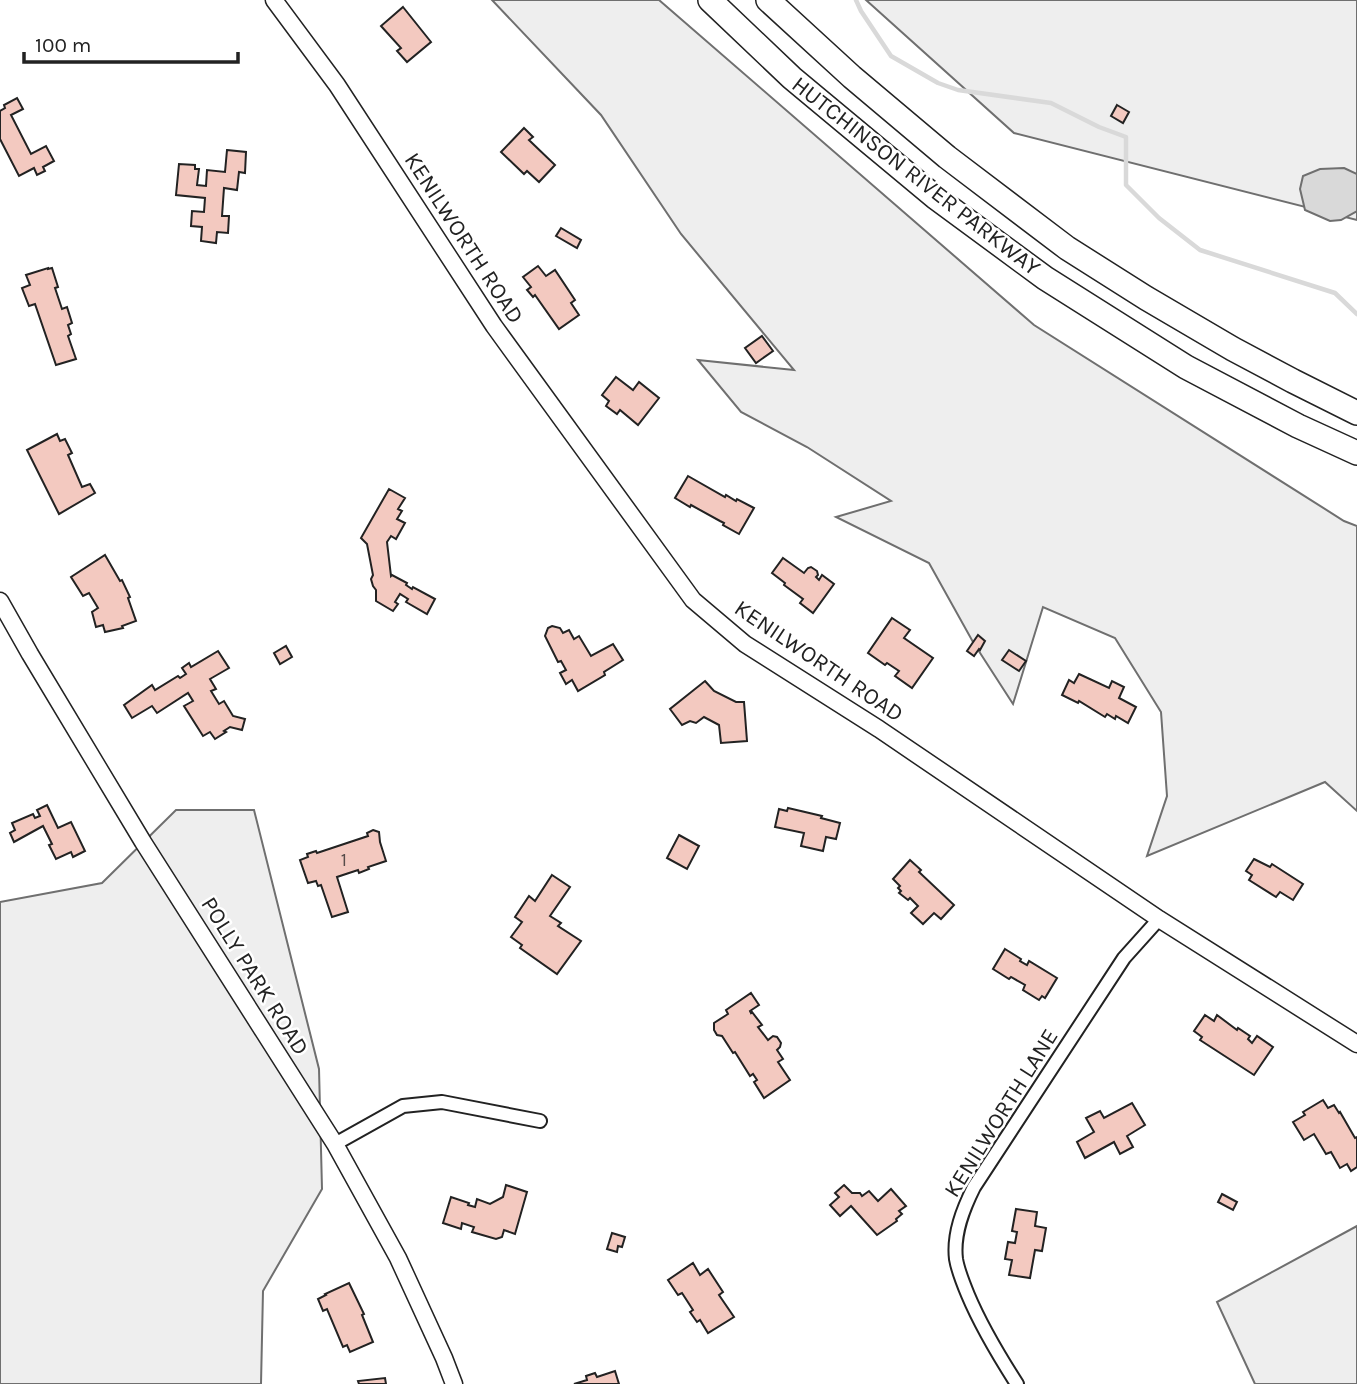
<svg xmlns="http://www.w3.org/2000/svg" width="1357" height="1384" font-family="Karla,sans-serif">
<rect width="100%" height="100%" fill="#fff"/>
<g fill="#eee" stroke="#6f6f6f" stroke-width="2">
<path d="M492,0H659L1034,325L1344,521L1357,526V811L1325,782L1147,856L1167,796L1161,712L1115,638L1043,607L1013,704L973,642L929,563L836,517L891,501L807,447L741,412L698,360L794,370L681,234L601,115Z"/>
<path d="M866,0H1357V220L1014,133Z"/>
<path d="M176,810H254L319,1069L322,1189L263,1291L261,1384H0V902L102,883Z"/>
<path d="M1357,1226V1384H1255L1217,1302Z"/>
</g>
<path fill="#d9d9d9" stroke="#6f6f6f" stroke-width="2" d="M1344,168L1357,174V211L1341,220L1330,221L1305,210L1300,189L1303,176L1320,169Z"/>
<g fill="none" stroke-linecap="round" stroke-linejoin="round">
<path stroke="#d9d9d9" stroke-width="4.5" d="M856,0L861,11L891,56L938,83L958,90L1051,103L1099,127L1126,137V185L1159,218L1200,250L1335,293L1357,314"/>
</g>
<g fill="#f3c9c0" stroke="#222" stroke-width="2">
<path d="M403,7L431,42L407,62L397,51L401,48L381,26Z"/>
<path d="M17,98L23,109L11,115L31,154L46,146L54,161L43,167L45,171L37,175L34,168L19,176L0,139V111L5,108L4,105Z"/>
<path d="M1117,105L1129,112L1123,123L1111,116Z"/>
<path d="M524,128L533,137L529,140L555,165L539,182L527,171L524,174L501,152Z"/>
<path d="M227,150L246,152L245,173L239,172L237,190L224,188L222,216H229L228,233L217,232L216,243L201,241L202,227L191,226L192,211L204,212L205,198L176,195L179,164L195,165V169H199L197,185L206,186L207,170L225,172Z"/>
<path d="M561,228L581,240L577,248L556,236Z"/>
<path d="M538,266L546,276L555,270L575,300L571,303L579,315L559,329L535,295L533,297L527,290L531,287L523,277Z"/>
<path d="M48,268V269L52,268L58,287L55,288L62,309L67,307L72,323L68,325L71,334L68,336L76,359L56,365L35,304L29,306L22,288L30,285L26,275Z"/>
<path d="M762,336L773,351L756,363L745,348Z"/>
<path d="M616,377L633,390L639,382L659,398L638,425L620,410L617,414L606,406L609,401L602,395Z"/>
<path d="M57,434L60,441L65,439L72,453L68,455L82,487L90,484L95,493L59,514L27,450Z"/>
<path d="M688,476L725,497L726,495L736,501L737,499L754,508L739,534L723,525L724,523L720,521L691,505L690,507L675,498Z"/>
<path d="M389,489L405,498L398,509L402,511L397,519L405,523L396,539L391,536L387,542L391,576L392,575L407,583L406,585L412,589L413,587L435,599L427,614L406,602L408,599L400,594L395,602L398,604L393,611L376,601V590L373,586L371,579L373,575L367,544L361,538Z"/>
<path d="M105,555L120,581L122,580L130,597L128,598L136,621L122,626L123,628L105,632L103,625L96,627L92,612L98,608L89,593L83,596L71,577Z"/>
<path d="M783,558L804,573L808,568L811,567L817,571L818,575L816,577L819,580L822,575L834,584L813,613L800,603L803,599L784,585L785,583L772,573Z"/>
<path d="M892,618L910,630L904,638L933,658L912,688L895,676L899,671L887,663L885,665L868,653Z"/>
<path d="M552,626L560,628L563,633L569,630L574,639L579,636L591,656L613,644L623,660L604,672L605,675L578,691L572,680L566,684L560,673L566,670L561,661L558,662L545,636L548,628Z"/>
<path d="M978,635L985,641L980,650L979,649L974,656L967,651Z"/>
<path d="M286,646L292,657L280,664L274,653Z"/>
<path d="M1009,650L1026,661L1019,671L1002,660Z"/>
<path d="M218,651L229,668L210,679L216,689L211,691L219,704L224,701L233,716L245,719L242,730L230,727L224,731L226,732L215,739L210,732L203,736L184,706L193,701L188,693L157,713L152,706L132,718L124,705L152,685L155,690L178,676L180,678L186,674L182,668L189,663L191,667Z"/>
<path d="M1079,674L1109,688L1112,681L1124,687L1119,698L1136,707L1128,723L1116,716L1115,719L1107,714L1105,717L1079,701L1078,703L1062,695L1069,680L1074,683Z"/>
<path d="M705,681L714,691L736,702H744L747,741L721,743L719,725L704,717L696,723L690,721L682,725L670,709Z"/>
<path d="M47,805L58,828L71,822L85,851L73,857L71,852L56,859L49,845L52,844L43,826L14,842L10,833L15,830L12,823L33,814L35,818L40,816L37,810Z"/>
<path d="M788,808L822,816L821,818L840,823L836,839L826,837L823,851L801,846L804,833L775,827L779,809L787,811Z"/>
<path d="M373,830L379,832L380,842L386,861L368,867L369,869L359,873L358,870L337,877L348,912L332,917L321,885L318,886L316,881L308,883L300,860L308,857L307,854L316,851L317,853L368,836L367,833Z"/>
<path d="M679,835L699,846L687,869L667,858Z"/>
<path d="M1254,859L1270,867L1272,864L1303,884L1293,900L1280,892L1276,897L1249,880L1252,875L1246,871Z"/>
<path d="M910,860L921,870L919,872L954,905L941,919L934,913L923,924L911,913L918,906L910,898L908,900L899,893L901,891L898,888L900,886L893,879Z"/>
<path d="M552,875L570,887L550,916L561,923L558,926L581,941L557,974L520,948L522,945L511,937L522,922L515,917L529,896L535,901Z"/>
<path d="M1005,949L1021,959L1020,961L1027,965L1029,961L1057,978L1045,998L1042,996L1039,1000L1023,990L1025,985L1011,977L1009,979L993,969Z"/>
<path d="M751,993L759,1005L750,1011L751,1013L752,1012L762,1025L758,1027L768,1040L773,1036L777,1037L781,1043L780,1047L777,1050L783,1059L778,1062L790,1080L764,1098L754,1082L757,1080L753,1074L750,1076L735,1052L733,1053L722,1036L717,1035L714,1030V1023L728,1014L726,1010Z"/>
<path d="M1205,1015L1214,1021L1217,1015L1237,1030L1238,1028L1250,1036L1248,1039L1252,1043L1257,1036L1273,1047L1254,1075L1200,1040L1202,1037L1194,1031Z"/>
<path d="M1323,1100L1328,1108L1334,1105L1339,1113L1340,1112L1355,1138L1357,1137V1167L1351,1171L1347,1164L1340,1168L1331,1152L1326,1154L1314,1134L1304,1140L1293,1122L1305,1115L1303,1112Z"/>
<path d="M1132,1103L1145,1125L1127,1136L1133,1147L1120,1154L1114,1142L1085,1158L1077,1142L1094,1132L1086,1118L1100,1111L1104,1118Z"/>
<path d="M506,1185L527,1192L515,1234L504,1230L502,1237L496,1239L472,1232L474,1227L462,1223L461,1229L443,1223L451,1197L469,1203L468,1205L475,1207L477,1199L490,1204L503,1197Z"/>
<path d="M844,1185L852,1193H860L862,1196L869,1191L878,1201L891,1189L906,1206L899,1211L902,1214L896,1219L897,1221L877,1235L851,1206L840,1216L830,1205L839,1197L835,1193Z"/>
<path d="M1222,1194L1237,1202L1233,1210L1218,1202Z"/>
<path d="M1016,1209L1037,1212L1035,1226L1046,1228L1042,1251L1035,1250L1030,1278L1009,1275L1012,1260L1005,1259L1008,1242L1015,1243L1017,1232L1012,1231Z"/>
<path d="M612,1233L625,1237L622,1247L618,1246L617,1252L607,1249Z"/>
<path d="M693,1263L700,1275L708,1269L723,1292L719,1295L734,1317L708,1333L700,1320L697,1322L690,1312L693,1310L682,1293L678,1295L668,1280Z"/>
<path d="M349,1283L364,1314L362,1315L373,1342L350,1352L347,1345L343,1347L327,1309L323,1311L318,1299L326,1295L325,1294Z"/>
<path d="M615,1371L619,1384H574L587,1380L586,1376L595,1373L597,1377Z"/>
<path d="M385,1378L386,1384H359L358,1381Z"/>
</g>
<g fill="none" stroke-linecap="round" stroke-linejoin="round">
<defs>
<g id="minor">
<path d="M335,1144L403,1106L442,1102L540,1121"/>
<path d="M1017,1384C999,1356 981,1326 968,1295C963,1283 958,1271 956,1259C953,1234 963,1209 974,1187L1124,958L1159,919"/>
</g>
<g id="tertiary">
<path d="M274,0L337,85L494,326L693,600L745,644L879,729L1159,919L1357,1044"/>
<path d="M0,601L30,654L143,842L335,1144L398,1258L444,1358L454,1384"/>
</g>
<g id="motorway">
<path d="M710,0L792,78L935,197L1045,278L1186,367L1298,426L1357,453"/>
<path d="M768,0L852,77L947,157L1067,248L1146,298L1233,349L1293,381L1357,413"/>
</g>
</defs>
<use href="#minor" stroke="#222" stroke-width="16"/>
<use href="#tertiary" stroke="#222" stroke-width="19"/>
<use href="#motorway" stroke="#222" stroke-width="26"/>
<use href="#minor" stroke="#fff" stroke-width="12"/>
<use href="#tertiary" stroke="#fff" stroke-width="16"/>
<use href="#motorway" stroke="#fff" stroke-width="23"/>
</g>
<g text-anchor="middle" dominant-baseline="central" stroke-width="5" stroke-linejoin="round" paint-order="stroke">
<g font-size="19" fill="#564c4a">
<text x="344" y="860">1</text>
</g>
<g font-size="23" fill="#222" stroke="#fff">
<text transform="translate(916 176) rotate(38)">HUTCHINSON RIVER PARKWAY</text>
<text transform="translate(464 238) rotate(57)">KENILWORTH ROAD</text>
<text transform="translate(819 661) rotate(34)">KENILWORTH ROAD</text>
<text transform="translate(255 976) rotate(58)">POLLY PARK ROAD</text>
<text transform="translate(1001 1113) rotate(-58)">KENILWORTH LANE</text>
</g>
</g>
<path d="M24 52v10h214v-10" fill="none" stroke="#222222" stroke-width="3.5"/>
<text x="35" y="52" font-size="21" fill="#222222" stroke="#ffffff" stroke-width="5" paint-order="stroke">100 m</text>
</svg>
